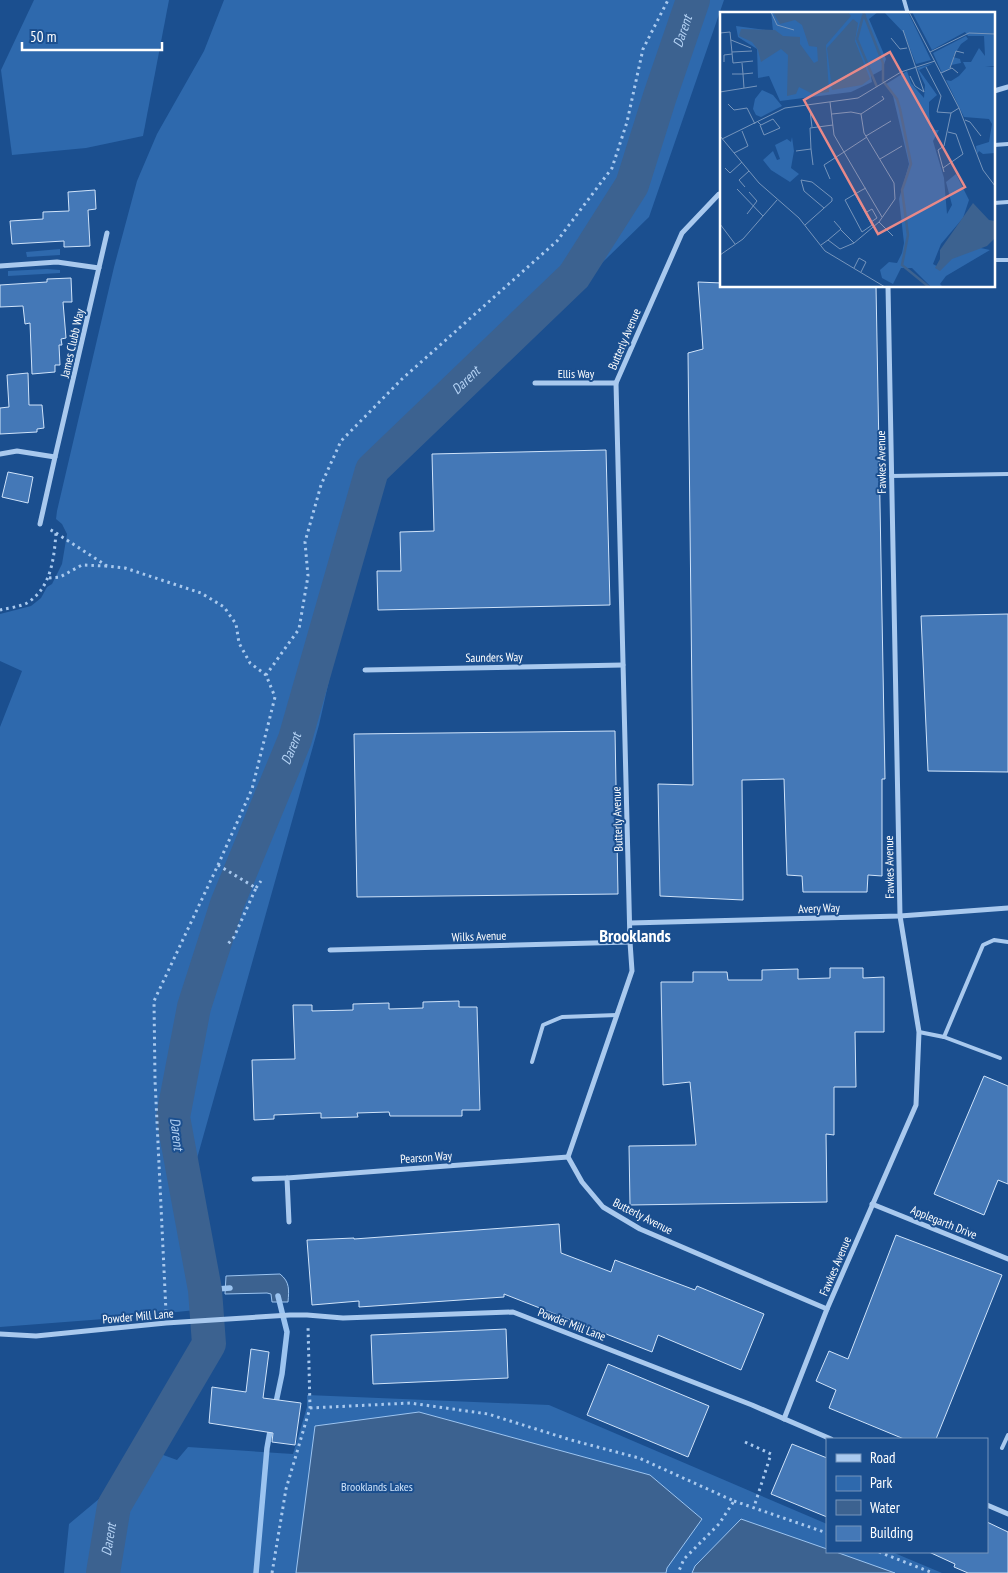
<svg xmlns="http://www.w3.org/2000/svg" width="1008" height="1573" font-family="'PT Sans Narrow',sans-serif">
<rect width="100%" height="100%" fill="#1b4f8f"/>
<g fill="#2e69ad">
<path d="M34,0H169L143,136L86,148L12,155L1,70Z"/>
<path d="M224,0H724L649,217L388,472L348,596L319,725L196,1162L215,1275L196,1310L117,1318L0,1327V727L22,671L0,661V614L31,606L41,598L47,587L52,584L62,564L67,534L62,524L56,519L57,511L114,267L137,181L157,134L204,51Z"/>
<path d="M60,249V255L27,257L26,252Z"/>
<path d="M47,269L60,270V273L8,276V271Z"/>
<path d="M307,1395L549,1405L827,1524V1552H892L942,1573H64L69,1524L155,1452L177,1460L188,1447L293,1454L307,1407Z"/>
</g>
<g fill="#3c6290" stroke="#9cc4f0">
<path d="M280,1274C290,1282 289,1290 288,1302H272L271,1294L267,1293L225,1294L226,1276Z"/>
<path d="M419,1412L650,1475L702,1519L667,1568L666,1573H296L315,1426Z"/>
<path d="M741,1519L827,1549V1552H836L895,1573H692L695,1566Z"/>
</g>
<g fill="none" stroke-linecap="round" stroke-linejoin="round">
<g stroke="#9cc4f0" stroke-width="5.5">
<path d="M205,1290L230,1288"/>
<path d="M275,1407L282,1374L287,1332L278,1296"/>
<path d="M256,1573L267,1448L271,1426"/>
</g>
<path stroke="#3c6290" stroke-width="34" id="s1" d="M103,1573L114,1506L209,1344L205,1290L173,1117L194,1007L227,904L295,739L372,470L574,276L632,185L660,96L693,0"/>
</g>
<g fill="#4478b7" stroke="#cfe3fa">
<path d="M95,190L96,209L88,210L90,246L64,247V241L12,244L10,221L43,219V212L69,211L68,192Z"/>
<path d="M71,278L72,302H63L66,338L61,339L62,345H59L60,365H55V372L32,374L30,323L25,324L23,306L0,307V285L47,282V279Z"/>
<path d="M698,282L722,283V286H876L885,779H882V876L868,875L867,892H803L802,876L787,875L784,779L742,780L743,900L660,896L658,784L693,785L688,353L703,349Z"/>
<path d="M28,373L29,405H42L44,428L37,429V432L0,434V408L9,407L7,375Z"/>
<path d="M606,450L610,605L378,610L377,571H401L400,532L434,531L432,454Z"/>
<path d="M8,472L33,477L28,503L2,497Z"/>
<path d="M1008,614V772L928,771L921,616Z"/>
<path d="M615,731L618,894L357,897L354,734Z"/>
<path d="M830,968H863V978L884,977V1032H855L856,1087H834V1135L826,1134L827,1202L630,1205L629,1146L696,1145L690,1082L663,1085L661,982H693V972H727L728,980H762V970L798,969V979L830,978Z"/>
<path d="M459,1001V1007H477L480,1110H462V1116H390L389,1112L357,1113L358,1117L321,1118V1113L274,1115V1119L254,1120L252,1060L295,1059L293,1005H312V1011L353,1010V1004L389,1003V1009L423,1008V1002Z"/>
<path d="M984,1076L1008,1086V1184L998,1180L984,1215L934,1194Z"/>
<path d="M559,1224L561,1253L611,1272L615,1260L695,1290L697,1286L764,1314L741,1370L658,1335L652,1352L504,1294V1297L359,1307V1301L312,1305L307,1240L354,1238V1239Z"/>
<path d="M896,1235L1002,1275L936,1439H904L829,1408L836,1390L816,1381L829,1351L848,1359Z"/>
<path d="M506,1329L508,1378L373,1384L371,1335Z"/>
<path d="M251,1349L269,1352L263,1398L301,1403L295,1445L272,1442L273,1433L209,1423L212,1387L246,1392Z"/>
<path d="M608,1364L709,1406L688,1457L587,1415Z"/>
<path d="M792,1444L827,1458V1517L771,1494Z"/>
<path d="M987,1522L1008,1532V1573H968L954,1567L955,1564L929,1552H987Z"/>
</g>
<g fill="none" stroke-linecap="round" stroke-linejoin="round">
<g stroke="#a9c9ee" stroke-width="3" stroke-dasharray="2.5 4" stroke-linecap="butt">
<path d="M56,533L107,566L125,568L201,593L224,607L236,624L239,643L250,663L266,675"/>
<path d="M49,578L60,577L82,565L107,566"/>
<path d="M0,610C8,608 19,607 27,603C51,588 54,559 56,533L49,529"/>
<path d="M218,865L256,888L234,937L227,945"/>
<path d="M256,888L261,881"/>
<path d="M166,1312L155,1080L154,1001L218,865L252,789L275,697L266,675L299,629L308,576L305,542L321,485L341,441L402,379L557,241L612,168L627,122L643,49L668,0"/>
<path d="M310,1408L410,1403L488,1414L571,1440L639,1458L734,1501L719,1524L684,1559L678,1573"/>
<path d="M745,1442L771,1454L754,1507"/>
<path d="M734,1501L827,1533"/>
<path d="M879,1552L933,1573"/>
<path d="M272,1573L286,1489L310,1408L308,1326"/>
</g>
<g stroke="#a9c9ee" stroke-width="4">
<path d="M904,0L908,14"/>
<path d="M994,145L1008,144"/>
<path d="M994,203L1008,202"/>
<path d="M994,260H1008"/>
<path d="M891,476L1008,474"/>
<path d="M919,1032L944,1037L1000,1058"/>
<path d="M944,1037L983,945L994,940L1008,942"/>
<path d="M532,1062L543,1025L562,1017L617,1015"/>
<path d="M1002,1448L1008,1435"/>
</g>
<g stroke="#a9c9ee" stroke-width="5">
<path d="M994,91L1008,87"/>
<path d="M722,193L719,194L682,233L616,383L630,942L632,971L568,1157L582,1182L603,1207L640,1229L827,1309"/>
<path d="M0,266L57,262L99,268"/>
<path d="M535,383H616"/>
<path d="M0,454L17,451L55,457L107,233"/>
<path d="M40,524L55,457"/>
<path d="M365,670L623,665"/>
<path d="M630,923L900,916L1008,908"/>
<path d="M330,950L630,942"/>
<path d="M254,1179L287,1178"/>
<path d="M872,1204L1008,1259"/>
<path d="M289,1222L287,1178L568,1157"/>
<path d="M0,1334L36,1336L166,1323L290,1315H307L343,1318L513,1312L752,1405L831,1439"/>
<path d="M784,1419L827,1309L916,1105L919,1032L900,916L888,286"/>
<path d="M987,1505L1008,1514"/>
</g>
</g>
<g text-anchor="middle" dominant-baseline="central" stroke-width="4" stroke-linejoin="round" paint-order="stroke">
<g font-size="12" fill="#fff" stroke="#1b4f8f">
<text transform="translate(624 339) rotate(-67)">Butterly Avenue</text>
<text transform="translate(72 343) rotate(-77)">James Clubb Way</text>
<text x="576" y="373">Ellis Way</text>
<text transform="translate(881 462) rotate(-91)">Fawkes Avenue</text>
<text transform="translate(494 657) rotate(-1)">Saunders Way</text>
<text transform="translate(617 819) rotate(-92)">Butterly Avenue</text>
<text transform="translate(889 867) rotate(-91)">Fawkes Avenue</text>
<text transform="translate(819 908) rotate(-2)">Avery Way</text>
<text transform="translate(479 936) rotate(-2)">Wilks Avenue</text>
<text transform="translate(426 1157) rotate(-4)">Pearson Way</text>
<text transform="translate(643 1216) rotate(27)">Butterly Avenue</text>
<text transform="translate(944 1222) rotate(22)">Applegarth Drive</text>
<text transform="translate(835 1266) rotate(-67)">Fawkes Avenue</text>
<text transform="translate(138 1316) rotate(-5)">Powder Mill Lane</text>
<text transform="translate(572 1324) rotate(21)">Powder Mill Lane</text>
</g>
<g font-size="12" fill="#cfe3fa" stroke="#1b4f8f">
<text x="377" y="1486">Brooklands Lakes</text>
</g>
<g font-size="14" font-style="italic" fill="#b5d3f5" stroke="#1b4f8f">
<text stroke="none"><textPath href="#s1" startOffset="1714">Darent</textPath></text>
<text stroke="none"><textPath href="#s1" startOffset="1294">Darent</textPath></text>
<text stroke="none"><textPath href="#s1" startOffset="874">Darent</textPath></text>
<text transform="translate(177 1134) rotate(83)">Darent</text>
<text stroke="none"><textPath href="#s1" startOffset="34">Darent</textPath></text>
</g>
<g font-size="18" font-weight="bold" fill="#fff" stroke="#1b4f8f">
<text x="635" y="935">Brooklands</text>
</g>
</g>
<g transform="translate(720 12)">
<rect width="275" height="275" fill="#1b4f8f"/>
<path d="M51,0H158L149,7L166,47L162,58L151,64L152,70L131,80L60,89L49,64L38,66L37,37L18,25L16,14L53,19ZM164,0H188L211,48L196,52L184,21ZM192,0H275V54H265L275,55V141L263,142L259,139L257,142L256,134L269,130L272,112L269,107L244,105L226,68L231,69L239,64L246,56L243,50H251L259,36L265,44L264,24H248L245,20L212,38ZM246,24L248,27L241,32L233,45L240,47L241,51L231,53V56L222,61L213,41ZM214,51L199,58L217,83L209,90V101L211,118H219L213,129L224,166L227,202L232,193L226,170L236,162L249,188L243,206L221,232L213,252L220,256L232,244L256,235L270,238L226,264L220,272L223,275H211L192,256H181L173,272L162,266L160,258L169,250L177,251L182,241L184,231L179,187L189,152L173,84L166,72L187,59L191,71L204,86L205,73L197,56ZM42,78L53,83L62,94L41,105L36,103L33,97L35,87ZM72,125L74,139L71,156L79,162L70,170L51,158L43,148L53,139L57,148L60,147L55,133L67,127L71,130Z" fill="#2e69ad"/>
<path d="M53,0H128L131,4L106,33L109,80L93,82L79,75L76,82L67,84L68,43L61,37L41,50L38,38L32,30L19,24L21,17L55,18L63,24L80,25V32L94,51L98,49L97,35L89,34L82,13L75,8L60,12ZM133,7L138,11L135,29L150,67L142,73L112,78L107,36ZM253,191L269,208L275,209V226L267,234L232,247L220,259L215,256L220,247V238Z" fill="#3c6290"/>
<path fill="none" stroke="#3c6290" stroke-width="2.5" d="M143,0L163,51V69L177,87L180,97L191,152L182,178L188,223L182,253L209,275M146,3L143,4L137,27L157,75"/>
<path fill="none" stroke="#7695bc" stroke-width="1" d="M51,0L57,13L74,18M189,0L239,96L263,158L275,174M183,18L204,80L195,74L190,64M0,21L10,20L13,51L33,49M171,26L180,37L187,36M11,28L31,36M12,40L32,39M210,40L249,21L275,22M4,50V43L12,42M22,51L23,62L33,61M206,55L221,84L217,100L231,101M230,56L236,39L244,41M221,61L232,56L238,61M12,62H23L24,76M0,80L37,74M110,90L114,123L162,205M8,92L14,98L27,96L35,112M90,98L92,115M141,102L164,87L162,84M245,108L250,110L261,124M38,110L41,113L53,107L60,116L44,123L40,113M0,124L39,171L79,206L105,239L165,275M146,124L171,109M2,127L65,96L138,86L181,60L215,49M91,137L93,153M76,139L91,137L90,116L113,113M14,141L28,134L22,119M160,147L182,134M5,156L10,161L22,150M223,156L243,142L236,122L228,120M224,160L218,138L224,134L231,101L239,96M110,167L104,153L147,125M25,175L19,168L29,159M17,177L43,204M135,182L152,213L142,220L125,188L142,178L146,176M145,201L152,197L157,206L151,210M27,202L37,189L29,180M159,210L173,224M0,212L15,232M85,213L112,189V186L92,170L81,168L84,179L104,196M121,218L134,231M108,228L121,217L114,209M101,233L108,228L120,237L134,231L159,210L175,187L174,171L144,121L141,102L131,100L112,102M0,243L23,227L57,188M134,256L139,246L146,250L141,260"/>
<path fill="#e88989" fill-opacity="0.15" stroke="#e88989" stroke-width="2.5" d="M170,40L245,175L158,222L84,88Z"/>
<rect width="275" height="275" fill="none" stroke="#fff" stroke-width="2.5"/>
</g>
<rect x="826" y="1438" width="162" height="115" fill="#1b4f8f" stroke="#7695bc"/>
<rect x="836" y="1454" width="25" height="8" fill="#a9c9ee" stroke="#7695bc"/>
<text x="870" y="1463" font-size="15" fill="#ffffff">Road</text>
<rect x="836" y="1476" width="25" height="15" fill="#2e69ad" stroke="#7695bc"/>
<text x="870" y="1488" font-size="15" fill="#ffffff">Park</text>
<rect x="836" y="1500" width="25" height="15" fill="#3c6290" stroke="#7695bc"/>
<text x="870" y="1513" font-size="15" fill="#ffffff">Water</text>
<rect x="836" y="1526" width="25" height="15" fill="#4478b7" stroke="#7695bc"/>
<text x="870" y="1538" font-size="15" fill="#ffffff">Building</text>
<path d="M22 42v8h140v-8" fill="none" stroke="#ffffff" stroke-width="2.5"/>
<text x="30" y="42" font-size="15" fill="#ffffff" stroke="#1b4f8f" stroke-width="4" paint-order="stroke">50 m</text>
</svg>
